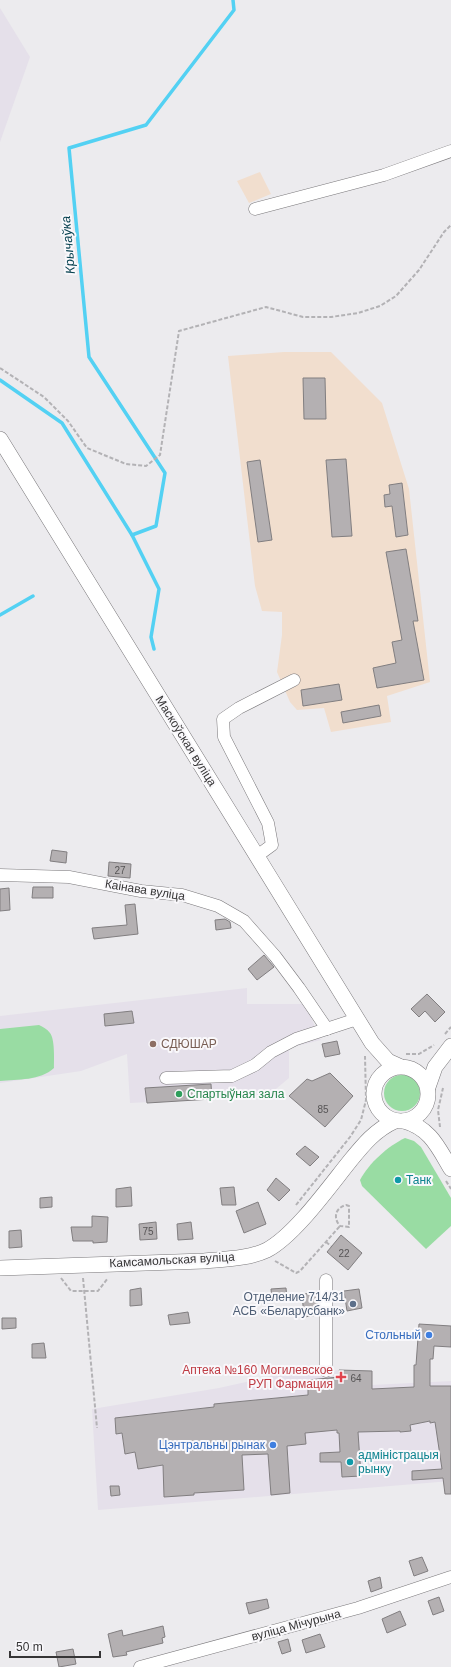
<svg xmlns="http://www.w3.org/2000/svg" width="451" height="1667" font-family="Helvetica,sans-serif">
<rect width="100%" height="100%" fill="#ecebee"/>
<g fill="#e5e0ea">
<path d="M0,8L30,57L0,142Z"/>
<path d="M247,988V1004H305L321,1040L289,1048V1078L270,1094L212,1099L130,1103L127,1054L81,1071L0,1083V1016Z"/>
<path d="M339,1370L372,1385L451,1381V1481L98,1510L92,1409L219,1388L277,1375Z"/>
</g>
<g fill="#f1dece">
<path d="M260,172L271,194L249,203L237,181Z"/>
<path d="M284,352H331L382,403L409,489L430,682L387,696L391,722L331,732L324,708L297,710L290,702L277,672L282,635V612L262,611L255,586L228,356Z"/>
</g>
<g fill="#99dca3">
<path d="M39,1025C43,1027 47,1029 50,1033C55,1039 54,1060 54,1068C40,1081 18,1079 0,1081V1029Z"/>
<circle cx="402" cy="1093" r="18"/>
<path d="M405,1138L414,1141L421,1147L451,1198V1226L426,1249L362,1186L360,1180C369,1163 388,1146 405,1138Z"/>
</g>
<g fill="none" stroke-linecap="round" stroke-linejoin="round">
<g stroke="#53d1f3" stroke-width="3.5">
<path d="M0,380L62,423L132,535L159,589L151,637L154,649"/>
<path d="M132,535L156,526L165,473L89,357L69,148L146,125L234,10L233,0"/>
<path d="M0,615L33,596"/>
</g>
</g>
<g fill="#b4b0b2" stroke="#817e80">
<path d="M303,378H325L326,419H304Z"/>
<path d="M346,459L352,536L332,537L326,460Z"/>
<path d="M260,460L272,540L258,542L247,462Z"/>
<path d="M402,483L408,535L396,537L392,506L385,507L384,495L390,494L389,485Z"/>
<path d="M406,549L418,621H413L424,680L377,688L373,668L396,663L392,642L402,640L386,552Z"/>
<path d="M339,684L342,700L303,706L301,690Z"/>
<path d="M379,705L381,716L343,723L341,712Z"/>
<path d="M52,850L67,852L66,863L50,861Z"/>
<path d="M109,862L131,864L130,878L108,876Z"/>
<path d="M33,887H53V898H32Z"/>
<path d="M9,888L10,910L0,911V889Z"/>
<path d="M135,904L138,934L94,939L92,928L127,925L125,905Z"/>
<path d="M225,919L230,922L231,928L216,930L215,920Z"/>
<path d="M264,955L274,967L257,980L248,969Z"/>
<path d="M427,994L445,1012L435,1022L425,1011L419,1017L411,1009Z"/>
<path d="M132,1011L134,1023L105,1026L104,1014Z"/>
<path d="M337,1041L340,1054L325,1057L322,1044Z"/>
<path d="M330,1073L353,1096L325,1127L289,1096L307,1079L312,1081Z"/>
<path d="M211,1084L212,1099L147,1103L145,1088Z"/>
<path d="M305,1146L319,1157L310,1166L296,1154Z"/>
<path d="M276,1178L290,1190L279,1201L267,1190Z"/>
<path d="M131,1187L132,1206L116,1207V1189Z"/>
<path d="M234,1187L236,1205H222L220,1188Z"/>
<path d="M52,1197V1207L40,1208V1198Z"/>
<path d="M258,1202L266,1224L244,1233L236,1211Z"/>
<path d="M92,1216L108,1217L107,1242L93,1243V1241H73L71,1227H92Z"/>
<path d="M156,1222L157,1239L140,1240L139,1224Z"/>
<path d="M191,1222L193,1239L178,1240L177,1224Z"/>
<path d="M21,1230L22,1247L9,1248V1231Z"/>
<path d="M341,1235L362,1253L348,1270L327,1252Z"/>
<path d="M141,1288L142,1305L130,1306V1290Z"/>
<path d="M286,1288L287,1299L272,1301L271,1289Z"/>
<path d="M359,1289L362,1308L347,1311L344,1291Z"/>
<path d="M318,1293V1315L304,1317L302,1294Z"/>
<path d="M188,1312L190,1323L170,1325L168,1315Z"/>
<path d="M2,1318H16V1328L2,1329Z"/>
<path d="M419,1324L451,1326V1347L434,1346L433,1359H430V1386H451V1494H445L443,1478L412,1480V1471L442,1469L435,1422L430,1423V1421L410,1425L411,1431L400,1432V1431L358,1432L361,1476L342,1477L341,1462H320V1453L340,1452L339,1433H337V1430L305,1433L306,1444L287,1446L290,1493L271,1495L268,1454L242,1455L244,1490L194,1493V1495L164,1497L163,1465L138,1469L135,1452L125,1454L122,1433L116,1434L115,1418L214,1407V1404L308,1395V1380L339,1377V1370L372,1371V1389L414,1387V1365H416Z"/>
<path d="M44,1343L46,1358H32V1344Z"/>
<path d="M110,1486H119L120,1495L111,1496Z"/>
<path d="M422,1557L428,1571L414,1576L409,1561Z"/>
<path d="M380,1577L382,1588L371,1592L368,1581Z"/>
<path d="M439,1597L444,1611L433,1615L428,1601Z"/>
<path d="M267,1599L269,1608L249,1614L246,1603Z"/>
<path d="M400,1611L406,1625L387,1633L382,1619Z"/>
<path d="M163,1626L165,1637L162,1638L163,1643L126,1652L127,1655L113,1657L108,1634L122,1630L123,1636Z"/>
<path d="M320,1634L325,1647L306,1653L302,1640Z"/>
<path d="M288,1639L291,1651L282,1654L278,1642Z"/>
<path d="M73,1649L76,1664L59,1667L56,1652Z"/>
</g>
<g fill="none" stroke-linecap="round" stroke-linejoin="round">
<defs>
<g id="minor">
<path d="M255,209L384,175L451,151"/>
<path d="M257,856L272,845L268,823L224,737L223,719L239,708L294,680"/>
<path d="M0,875L69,877L141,891L182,895L218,906L244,921L275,956L299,988L327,1029"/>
<path d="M166,1078L232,1076L255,1065L271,1052L296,1039L357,1019"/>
<path d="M326,1280V1371"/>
<path d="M140,1667L358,1608L451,1577"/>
</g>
<g id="major">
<path d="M0,439L372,1043L388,1061L399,1066"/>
<circle cx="401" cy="1094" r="27"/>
<path d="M428,1087L435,1067L451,1046"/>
<path d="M404,1121C430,1128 438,1147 451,1169"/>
<path d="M0,1268L204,1261C224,1259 248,1259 267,1250C295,1235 329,1187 350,1161C363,1145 375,1130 395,1121"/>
</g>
</defs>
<use href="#minor" stroke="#7a787b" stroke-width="13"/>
<use href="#major" stroke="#7a787b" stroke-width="16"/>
<g stroke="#b3b2b5" stroke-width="2" stroke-dasharray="4 2" stroke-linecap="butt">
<path d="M0,368L44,397L68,421L87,448L126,464L146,466L160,455L179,331L266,307L303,317H331L358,313L380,306L396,296L419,270L444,232L451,225"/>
<path d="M445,1034L451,1027"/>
<path d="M406,1054H419L434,1045"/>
<path d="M440,1127L438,1110L443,1088"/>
<path d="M446,1181L451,1189"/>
<path d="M296,1205L350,1137L361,1120L366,1100L365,1056"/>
<path d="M346,1205L349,1206V1227L340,1226C333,1218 335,1208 346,1205Z"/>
<path d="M326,1242L331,1246"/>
<path d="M275,1261L296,1273L300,1271L340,1226"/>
<path d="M61,1278L71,1291H98L108,1278"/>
<path d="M83,1278L97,1428"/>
</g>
<use href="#minor" stroke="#fff" stroke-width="12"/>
<use href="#major" stroke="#fff" stroke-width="15"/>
</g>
<circle fill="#8d6e63" stroke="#f9f8fb" stroke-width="1.5" cx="153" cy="1044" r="4"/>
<circle fill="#2e9e5b" stroke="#f9f8fb" stroke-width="1.5" cx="179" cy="1094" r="4"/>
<g fill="#0f9aa8" stroke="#f9f8fb" stroke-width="1.5">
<circle cx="398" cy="1180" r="4"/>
<circle cx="350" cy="1462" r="4"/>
</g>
<circle fill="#5c6f8a" stroke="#f9f8fb" stroke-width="1.5" cx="353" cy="1304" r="4"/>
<g fill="#3f7fe0" stroke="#f9f8fb" stroke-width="1.5">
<circle cx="429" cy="1335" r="4"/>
<circle cx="273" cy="1445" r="4"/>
</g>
<path fill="#e0444e" stroke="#f9f8fb" stroke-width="1.5" d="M339 1371h4v4h4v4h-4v4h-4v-4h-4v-4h4z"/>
<g text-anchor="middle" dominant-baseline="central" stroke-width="4" stroke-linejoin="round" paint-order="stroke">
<g font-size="10" fill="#565455">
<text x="120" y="870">27</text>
<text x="323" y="1109">85</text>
<text x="148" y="1231">75</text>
<text x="344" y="1253">22</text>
<text x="356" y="1378">64</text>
</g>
<g font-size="12" fill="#363536" stroke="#f9f8fb">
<text transform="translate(186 741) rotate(58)">Маскоўская вуліца</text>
<text transform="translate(145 890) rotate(9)">Каінава вуліца</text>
<text transform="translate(172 1260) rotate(-3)">Камсамольская вуліца</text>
<text transform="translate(296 1625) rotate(-15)">вуліца Мічурына</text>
</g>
<g font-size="12" fill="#785e54" stroke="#f9f8fb" text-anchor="start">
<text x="161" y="1044">СДЮШАР</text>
</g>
<g font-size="12" fill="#27864d" stroke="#f9f8fb" text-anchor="start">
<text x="187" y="1094">Спартыўная зала</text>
</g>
<g font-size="12" fill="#0d838f" stroke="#f9f8fb" text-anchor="start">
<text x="406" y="1180">Танк</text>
<text x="358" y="1455">адміністрацыя<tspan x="358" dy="14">рынку</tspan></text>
</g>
<g font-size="12" fill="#4e5e75" stroke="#f9f8fb" text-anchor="end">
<text x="345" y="1297">Отделение 714/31<tspan x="345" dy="14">АСБ «Беларусбанк»</tspan></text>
</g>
<g font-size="12" fill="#366cbe" stroke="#f9f8fb" text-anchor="end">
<text x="421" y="1335">Стольный</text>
<text x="265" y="1445">Цэнтральны рынак</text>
</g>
<g font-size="12" fill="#be3a42" stroke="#f9f8fb" text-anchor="end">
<text x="333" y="1370">Аптека №160 Могилевское<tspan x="333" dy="14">РУП Фармация</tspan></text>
</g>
<g font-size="13" font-style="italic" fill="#084250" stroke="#f9f8fb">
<text transform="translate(68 245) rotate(-95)">Крычаўка</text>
</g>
</g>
<path d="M10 1651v6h90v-6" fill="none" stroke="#363536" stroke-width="2"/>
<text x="16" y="1651" font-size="12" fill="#363536" stroke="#f9f8fb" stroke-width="3" paint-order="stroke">50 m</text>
</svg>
